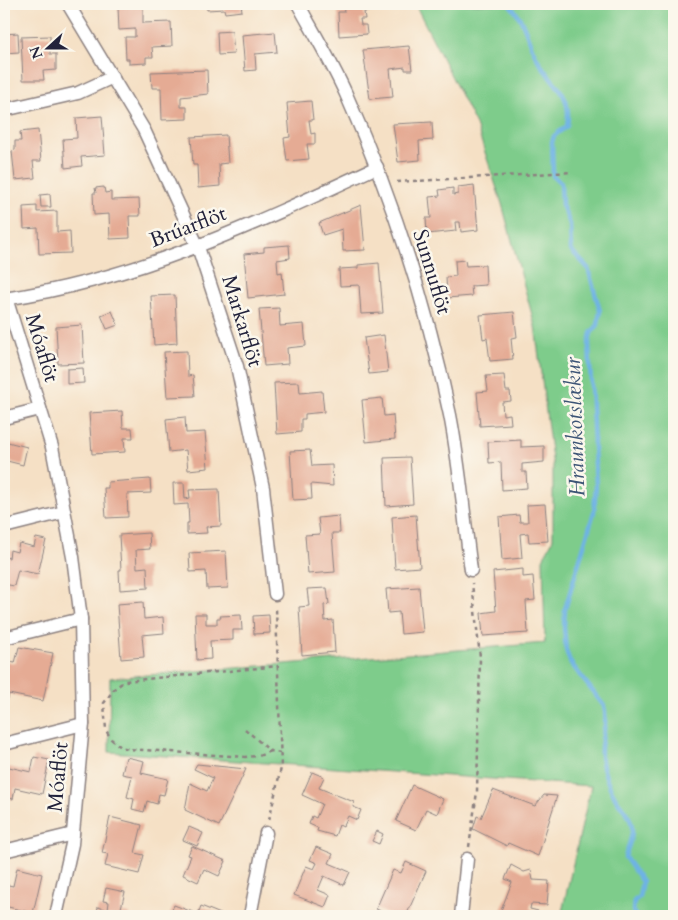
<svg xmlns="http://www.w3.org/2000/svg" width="678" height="920" font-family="Cardo,serif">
<rect width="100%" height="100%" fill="#fbf7ec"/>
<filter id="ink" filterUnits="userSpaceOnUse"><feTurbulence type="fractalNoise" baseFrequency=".02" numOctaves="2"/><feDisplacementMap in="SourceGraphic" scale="10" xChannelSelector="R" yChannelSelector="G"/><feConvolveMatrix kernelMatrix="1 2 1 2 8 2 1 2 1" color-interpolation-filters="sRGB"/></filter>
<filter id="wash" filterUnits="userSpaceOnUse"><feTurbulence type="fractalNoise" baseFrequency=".0096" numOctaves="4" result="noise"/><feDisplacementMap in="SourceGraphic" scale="20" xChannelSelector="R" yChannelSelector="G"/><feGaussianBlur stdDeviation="1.12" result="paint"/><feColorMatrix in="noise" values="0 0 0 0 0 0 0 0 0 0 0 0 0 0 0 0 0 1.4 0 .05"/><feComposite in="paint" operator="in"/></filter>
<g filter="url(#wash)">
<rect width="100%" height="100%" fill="#f5e0c5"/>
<path fill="#7ecc8b" stroke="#507763" d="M415,4H674V916H561L591,786L109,752L110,678L545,643L543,559L553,539V467L535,326L502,204L476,125Z"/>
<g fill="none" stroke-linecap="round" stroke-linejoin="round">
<path stroke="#6eb3e4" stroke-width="4.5" d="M509,4C527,22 525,37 537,58C550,84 573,90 567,126L554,136L552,142L553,176L561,183L562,205L570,224L571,250L588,268L600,311L598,325L591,333L589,343L596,486L594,512L565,609L564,627L566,650L570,662L604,706C609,726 599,739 601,756C603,770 608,785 615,797C622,809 633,816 632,831C632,839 627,849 625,857L642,882L639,897L634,901L633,911L636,916"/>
</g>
<g id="blocks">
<g fill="#e5ab94">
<path d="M206,4H241L242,11L225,13L224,9L207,10Z"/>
<path d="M343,4H389V10L364,12L365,19H360L361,25H366L367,34L339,36L338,12H344Z"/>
<path d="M143,6V23L171,22L172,46L152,47L153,57H146V63L129,64V59H126L125,37H135V29L119,30L118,7Z"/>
<path d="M232,31L234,54L218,55L217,32Z"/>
<path d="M275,32L277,52L255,54L256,70L245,71L242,35Z"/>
<path d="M18,33L19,52L4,53V34Z"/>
<path d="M50,36V54H56V70L43,71L44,80H23L21,37Z"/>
<path d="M409,46L412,70H405V67L390,69L393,97L370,99L363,50Z"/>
<path d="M207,70L208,94L181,97V107H187V119L162,120L161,88H152L151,72Z"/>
<path d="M311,101L313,120H309L311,134L315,133V144H307L309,159L287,161L284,138L290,137L287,103Z"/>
<path d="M102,116L105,155L81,157L82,166L65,168L63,139L77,138L76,118Z"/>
<path d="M432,122L433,140L419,141L420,160L398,162L393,124Z"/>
<path d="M38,130L41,161H33L35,178L15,180L12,151L15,150V141H21L20,132Z"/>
<path d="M226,135L228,163L219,164L220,186L198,188L197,165H193L191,137Z"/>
<path d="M474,185L478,230L461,232L460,222H455L456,231L427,234L426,218H431L429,197L440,196L439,190L453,188V195L458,194V187Z"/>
<path d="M104,187L105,193L111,192V200L139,199L140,216H129L130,238L110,239L109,214L94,215L93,193H96L95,188Z"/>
<path d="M50,194L51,207H41L40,195Z"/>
<path d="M361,205L365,250L343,251L342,229L323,235L319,223Z"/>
<path d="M37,206V212L57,211V232L70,231L71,253L39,254L38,228L24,229L23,207Z"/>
<path d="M289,245L290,258L277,260L278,273L282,272L284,294L248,298L244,254L264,252V247Z"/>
<path d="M465,260L466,266L485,265L486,285L471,286L472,296L447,298L446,277L456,276L455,261Z"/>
<path d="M379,263L383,313L361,314L359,285L340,286L339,269L358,268V265Z"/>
<path d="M175,295L177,343L154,345L151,296Z"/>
<path d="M279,308L280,326L304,324L306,346L287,348L288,364L264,366L259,309Z"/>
<path d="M112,311L118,325L107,329L101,315Z"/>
<path d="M514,312L517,337L511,338L513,359L490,361L487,338L483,339L480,315Z"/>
<path d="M82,325L84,363L58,364L56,327Z"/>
<path d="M384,335L388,372L369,374L364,338Z"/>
<path d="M187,351L188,376L193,375L195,396L167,397L164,352Z"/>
<path d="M83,368L84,383L67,384V369Z"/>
<path d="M504,375L506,391H510L511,401L502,402L503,415L510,414L511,424L480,426L477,392L488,391L486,376Z"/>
<path d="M299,382L300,393L322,391L324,412L305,414V419H301V432L277,434L274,383Z"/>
<path d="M382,398L384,416L393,415L395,439L366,442L362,400Z"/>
<path d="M122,411L123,428H132L133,438H124L125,452L92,454L89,413Z"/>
<path d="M185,417L186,433L205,432L208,468L188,470L186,450L169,452L166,419Z"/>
<path d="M521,440V447L544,446V462L522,464V472H526L527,488L502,490L501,462L489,463L488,442Z"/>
<path d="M4,441L27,447L23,465L7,461L4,471Z"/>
<path d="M310,450L312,466L332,465L333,486L311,484L312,499L293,500L290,451Z"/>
<path d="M410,457L413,504L386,506L384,458Z"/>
<path d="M150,479L151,493L127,494L128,517L106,518L104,488H108V482Z"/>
<path d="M173,483H184L185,499L190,498L189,490L219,489L221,526L206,527L207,533L187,534V523H189L188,504L174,505Z"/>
<path d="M545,504L548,541L529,542L528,533L520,534L522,558L502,560L499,517L519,515L520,522H528L527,505Z"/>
<path d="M416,515L420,567L395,569L392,517Z"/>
<path d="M339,516L340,533H332L335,572L308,574L305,535L320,534L318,518Z"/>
<path d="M149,533L150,549L136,550L137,568L147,567L148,588L120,590L119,570H121L119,535Z"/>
<path d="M36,538L46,540L38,574L18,570L14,586L4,584V557L9,558L10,550L17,552L19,543L34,547Z"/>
<path d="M226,551L228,588L207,589L206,571L190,572L189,553Z"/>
<path d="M523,569V577L533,576L535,600L526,601L528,633L483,636L481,613L496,611L493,572Z"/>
<path d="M419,587L423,632L401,634L399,612L388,613L386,589Z"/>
<path d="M327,588L329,604L324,605L325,621L333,620L335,652L302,655L299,607L309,606L307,589Z"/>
<path d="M143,602L144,619L163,617L164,633L142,635L144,657L121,659L117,604Z"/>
<path d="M195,614H206V624H217V618H221L220,616L241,615L242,630H233V640L210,641L211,659L197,660Z"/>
<path d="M269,615L270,633L254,634L253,616Z"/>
<path d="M19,647L53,653L43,701L9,694L4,713V661L15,663Z"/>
<path d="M34,757L49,760L42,794L15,788L13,799L4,797V769L8,770L9,767L31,772Z"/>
<path d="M126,757L144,761L141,773L168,779L164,795L159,794L157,804L147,801L144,812L132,809L134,799L127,797L132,776L122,774Z"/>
<path d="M197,764L246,769L219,826L185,810L190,783L207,791L213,778L194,769Z"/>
<path d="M312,772L324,777L319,788L354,802L353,807L361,810L357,820L348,816L343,827L339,825L335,836L317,831L318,828L309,824L312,816L316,818L322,804L302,795Z"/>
<path d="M412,785L443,799L437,814L426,809L416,830L396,821Z"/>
<path d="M493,790L535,806L544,795L557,796L538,856L508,843L507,846L473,829L477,816L481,818Z"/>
<path d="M110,817L142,825L135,853L144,855L139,874L105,866L108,854L102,853Z"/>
<path d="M189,827L203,833L197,846L183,840Z"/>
<path d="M377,831L383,834L379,844L372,841Z"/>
<path d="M192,846L226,861L219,876L204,869L198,882L183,875L191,856L188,855Z"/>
<path d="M316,847L333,854L329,863L350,872L344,885L324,876L318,890L330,895L325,907L294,895L306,866L314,869L317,863L310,860Z"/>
<path d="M406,862L426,871L406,916H393L376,909L393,870L401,873Z"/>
<path d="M511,865L524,872L531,870L533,880L549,881L547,905L531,904L530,909L538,911L536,916H507L500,913L512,882L505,879Z"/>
<path d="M17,868L42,874L33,913L4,906V884L13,886Z"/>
<path d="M106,888L125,892L120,912L130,914V916H96L98,907L108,910L109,902L103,901Z"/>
<path d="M174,905L198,914L201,906L223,915L169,916Z"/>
</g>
</g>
</g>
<g filter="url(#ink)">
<use href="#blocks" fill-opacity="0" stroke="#8c8180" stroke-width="1"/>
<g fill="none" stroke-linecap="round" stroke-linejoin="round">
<defs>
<g id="street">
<path d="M68,4L144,130L198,247L237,366L263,488L275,594"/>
<path d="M298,4C314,33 332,63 346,94C392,197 427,305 450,415C460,466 464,518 471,570"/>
<path d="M4,110L78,93L113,77"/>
<path d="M6,298L52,447L73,557L81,619L83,724L72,844L56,916"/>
<path d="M4,299C139,279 255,224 377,167"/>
<path d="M4,418L40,409"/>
<path d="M4,527L64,512"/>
<path d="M4,638L81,619"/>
<path d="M4,744L83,724"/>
<path d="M4,851L73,834"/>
<path d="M250,916L266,833"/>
<path d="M461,916L467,859"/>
</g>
</defs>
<use href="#street" stroke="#8c8180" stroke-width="15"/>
<g stroke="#8c8180" stroke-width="2.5" stroke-dasharray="4 4" stroke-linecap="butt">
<path d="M397,182L572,172"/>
<path d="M245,729L270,751L280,753"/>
<path d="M270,751L259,756L245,757L129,749L121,747L111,739L106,730L104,703L115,688L125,681L279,666"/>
<path d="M269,820L281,768L276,607"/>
<path d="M469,847L477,792L480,657L472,583"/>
</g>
<use href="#street" stroke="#fff" stroke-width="12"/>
</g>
</g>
<g text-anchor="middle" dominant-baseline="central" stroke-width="5" stroke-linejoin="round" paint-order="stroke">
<g font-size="21" fill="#22223b" stroke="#fbf7ec">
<text transform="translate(188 227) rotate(-21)">Brúarflöt</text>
<text transform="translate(432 272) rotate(73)">Sunnuflöt</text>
<text transform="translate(242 321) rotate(73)">Markarflöt</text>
<text transform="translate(42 348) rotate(73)">Móaflöt</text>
<text transform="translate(58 777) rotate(-85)">Móaflöt</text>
</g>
<g font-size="22" font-style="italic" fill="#3d5576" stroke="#fbf7ec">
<text transform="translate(575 427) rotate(-92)">Hraunkotslækur</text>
</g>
</g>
<rect width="678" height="920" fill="none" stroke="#fbf7ec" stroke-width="20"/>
<g transform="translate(48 48) rotate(249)" stroke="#fbf7ec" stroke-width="4" paint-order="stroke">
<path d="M0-4L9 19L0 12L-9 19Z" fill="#22223b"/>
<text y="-8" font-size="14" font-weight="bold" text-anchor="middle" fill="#22223b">N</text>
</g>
</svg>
